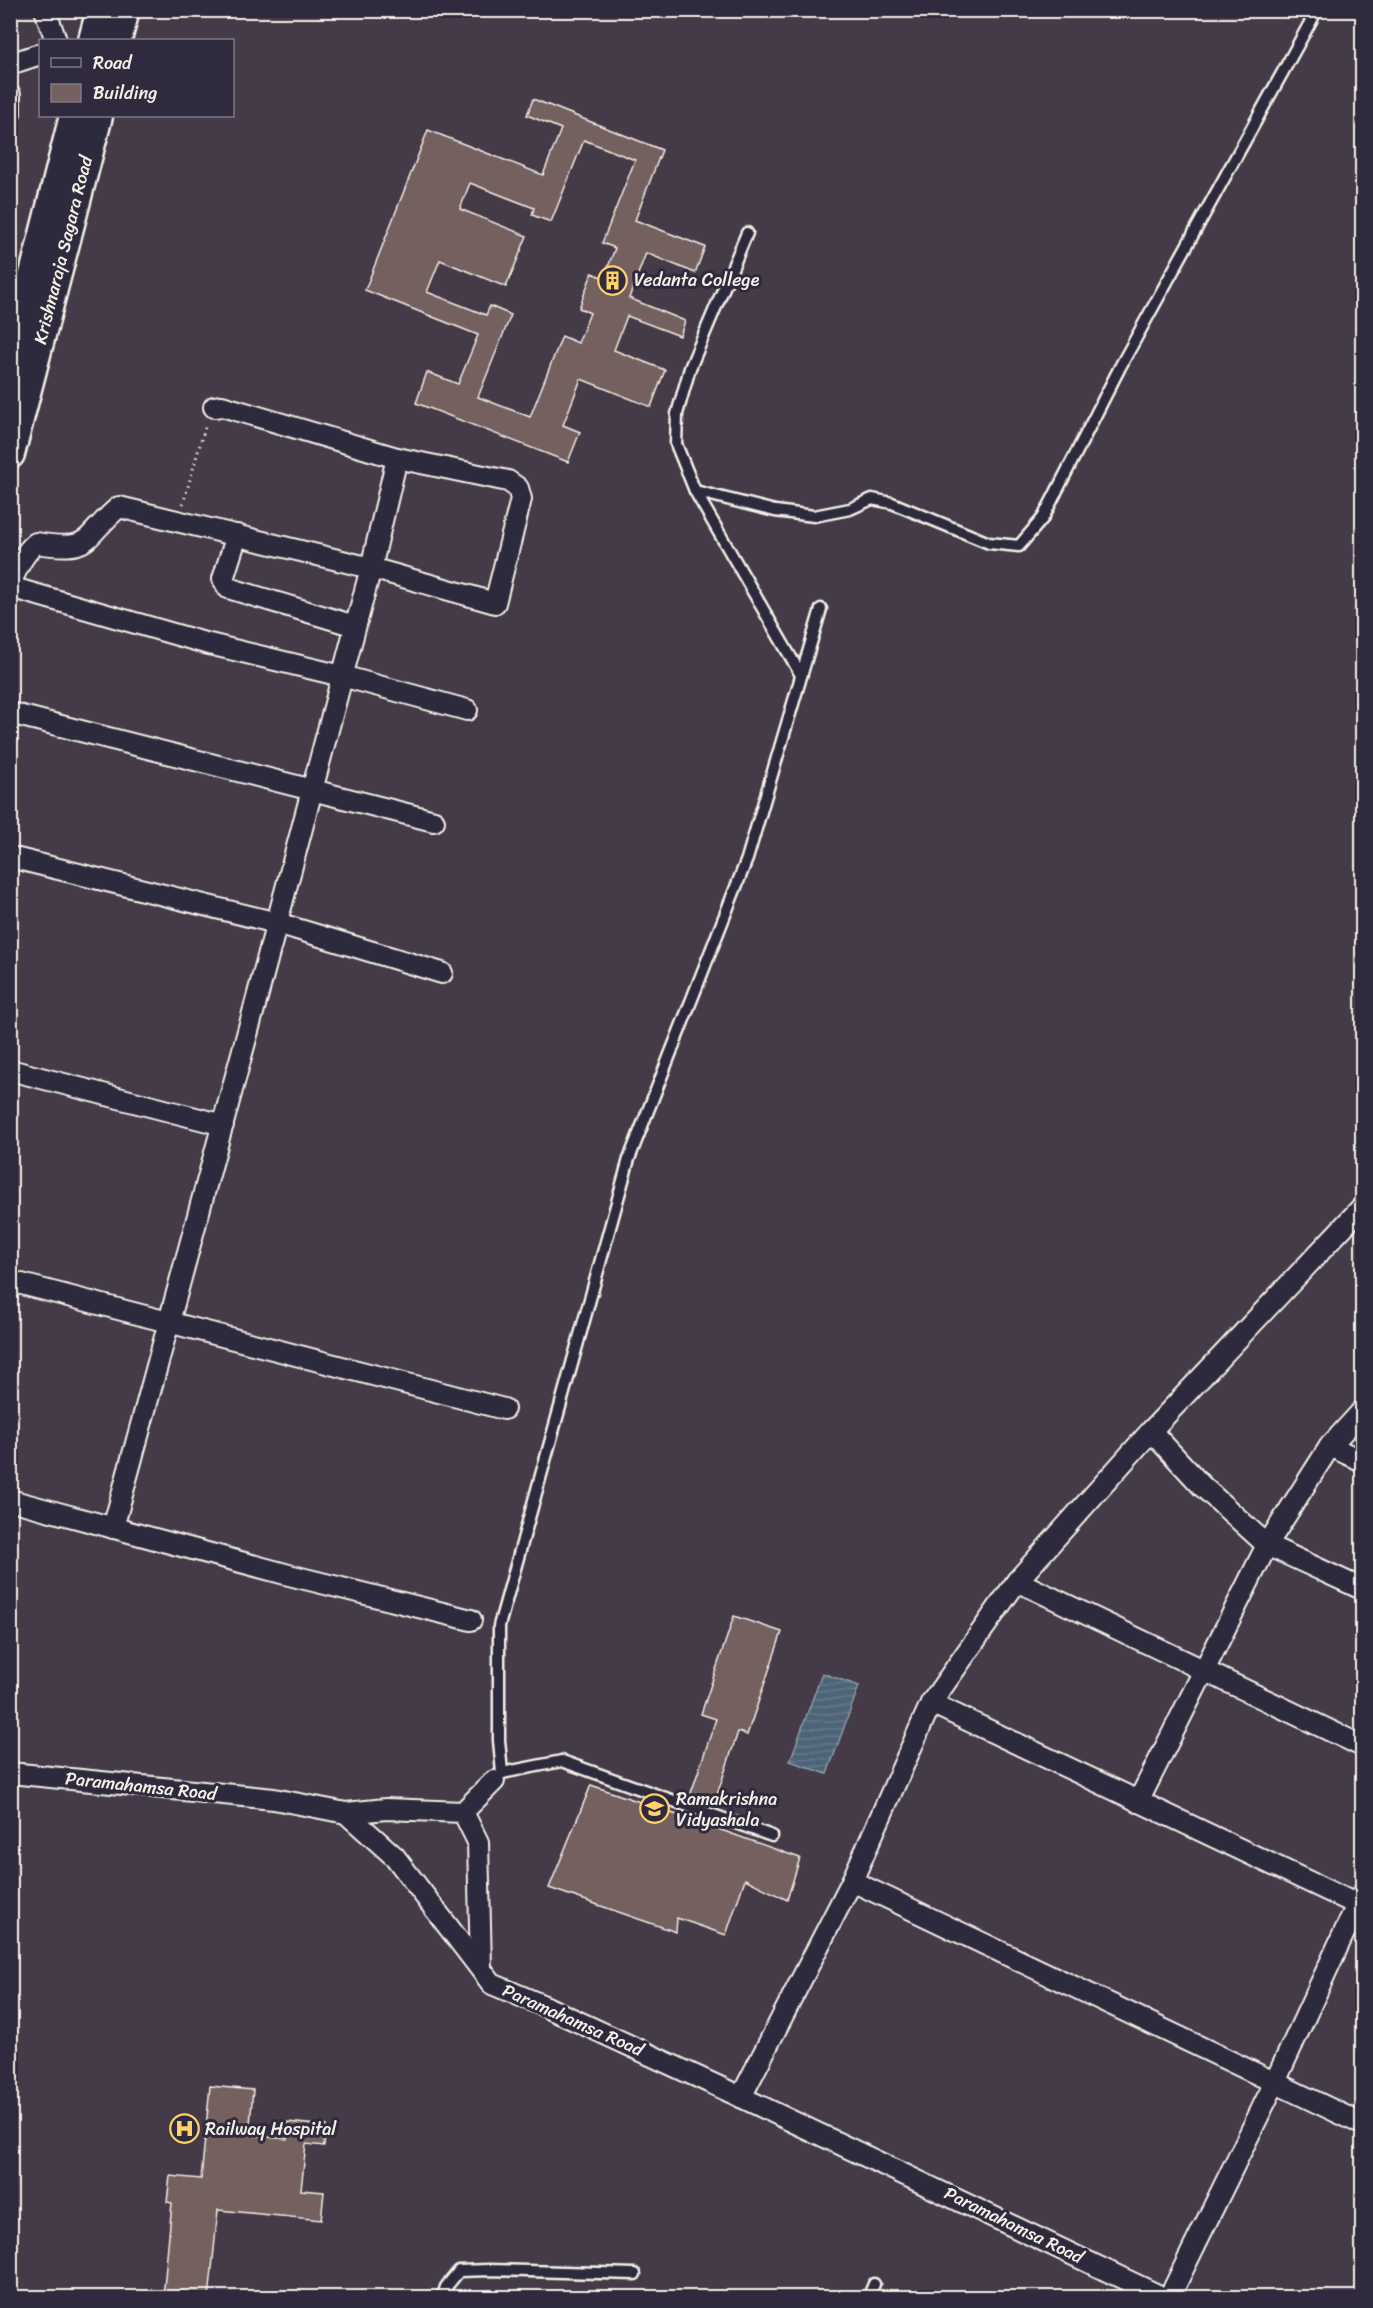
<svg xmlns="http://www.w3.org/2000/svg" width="1373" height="2308" font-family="Sriracha,sans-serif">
<defs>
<pattern id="water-rules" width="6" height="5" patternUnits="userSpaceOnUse" patternTransform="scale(1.5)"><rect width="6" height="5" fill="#4d6378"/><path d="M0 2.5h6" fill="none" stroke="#677a8b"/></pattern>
</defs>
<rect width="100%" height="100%" fill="#443a48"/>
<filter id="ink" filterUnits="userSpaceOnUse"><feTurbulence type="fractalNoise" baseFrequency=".0167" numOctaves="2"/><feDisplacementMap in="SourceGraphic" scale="12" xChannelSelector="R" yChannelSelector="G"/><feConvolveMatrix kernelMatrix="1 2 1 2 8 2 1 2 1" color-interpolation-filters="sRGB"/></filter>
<g filter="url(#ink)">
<path fill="url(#water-rules)" stroke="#909ca5" stroke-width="1.5" d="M822,1673L859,1686L827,1774L790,1761Z"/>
<g fill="#756161" stroke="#f4f1e8" stroke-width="1.5" fill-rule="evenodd">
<path d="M533,99L662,150L635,220L705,247L695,273L646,253L629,298L685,321L680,336L627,316L614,350L665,370L651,407L581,379L563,425L580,432L568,462L416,403L427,372L458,384L478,335L365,290L428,130L543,175L561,129L527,115ZM584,140L635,160L602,243L615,248L604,278L592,273L579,308L590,313L578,343L562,336L530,417L478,397L511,315L490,306L486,315L427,292L440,260L506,287L527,236L460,209L470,183L534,208L532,215L551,222Z"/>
<path d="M734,1616L782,1632L747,1735L738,1732L713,1807L689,1799L716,1719L701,1714Z"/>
<path d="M591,1785L683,1817L685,1813L708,1821L707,1825L800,1858L787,1900L745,1879L726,1935L677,1918L676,1932L549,1888Z"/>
<path d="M210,2086L253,2090L249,2135L287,2139L288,2122L326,2126L324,2146L306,2144L301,2190L324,2192L321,2220L218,2210L209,2298H163L172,2203L167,2202L170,2176L201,2179Z"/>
</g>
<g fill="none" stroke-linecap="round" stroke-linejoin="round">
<defs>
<g id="lane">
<path d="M747,233L690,368L677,414L676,444L695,491L801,675"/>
<path d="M695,491L775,511L814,516L850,509L872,499L892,503L989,543L1019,546L1043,518L1120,367L1317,10"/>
<path d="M502,1773L562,1761L772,1836"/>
<path d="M494,1781L502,1773L499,1740V1626L629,1159L747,859L821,609"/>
<path d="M442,2298L446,2287L459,2271L489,2270L635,2274"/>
<path d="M868,2298L874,2284"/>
</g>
<g id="street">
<path d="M45,10L56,40"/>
<path d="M10,64L40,54"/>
<path d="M10,95V113"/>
<path d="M237,535L223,579L228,588L355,626"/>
<path d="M10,584C17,568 23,554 36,543C94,552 81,539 119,507L371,568L495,603L521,499L518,488L508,481L397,458L222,406L214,407"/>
<path d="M10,587L205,643L342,676L467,710"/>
<path d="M10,713L434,821"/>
<path d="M10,857L277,923L442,973"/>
<path d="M10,1070L223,1125"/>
<path d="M10,1281L504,1409"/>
<path d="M1151,1431L1202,1486L1267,1545L1362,1589"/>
<path d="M1330,1446L1362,1461"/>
<path d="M10,1500L289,1575L471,1620"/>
<path d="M113,1528L254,1009L371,568L397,458"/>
<path d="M1017,1581L1362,1746"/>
<path d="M931,1703L1358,1905"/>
<path d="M10,1773L274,1799L346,1813L395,1857L492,1984L542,2005L741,2097L1164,2298"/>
<path d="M1138,1802L1267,1545L1330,1446L1362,1411"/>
<path d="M463,1812L494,1781"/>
<path d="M346,1813L386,1809L463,1812L478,1842L481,1967"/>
<path d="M852,1881L1362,2124"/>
<path d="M741,2097L852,1881L931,1703L1017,1581L1151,1431L1362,1207"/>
<path d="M1169,2298L1275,2082L1362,1894"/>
</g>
<g id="secondary">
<path d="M93,40L101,10"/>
<path d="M117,40L125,10"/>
<path d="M10,369L74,116"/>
<path d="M10,454L98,116"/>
</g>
</defs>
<use href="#lane" stroke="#f4f1e8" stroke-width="15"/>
<use href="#street" stroke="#f4f1e8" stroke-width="24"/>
<use href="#secondary" stroke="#f4f1e8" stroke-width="33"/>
<path stroke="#f4f1e8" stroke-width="3" stroke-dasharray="1.5 4.5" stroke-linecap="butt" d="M183,504L206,424"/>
<use href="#lane" stroke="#2f2a3d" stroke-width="10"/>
<use href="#street" stroke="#2f2a3d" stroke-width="20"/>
<use href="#secondary" stroke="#2f2a3d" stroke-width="28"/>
</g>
</g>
<defs>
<symbol id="building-ring" viewBox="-11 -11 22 22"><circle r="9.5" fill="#2f2a3d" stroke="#ffd166" stroke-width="1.5"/><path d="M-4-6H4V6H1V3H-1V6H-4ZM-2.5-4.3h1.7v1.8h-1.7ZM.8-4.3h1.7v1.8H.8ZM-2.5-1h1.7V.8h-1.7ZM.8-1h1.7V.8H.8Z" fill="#ffd166"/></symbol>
<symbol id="school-ring" viewBox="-11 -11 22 22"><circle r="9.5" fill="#2f2a3d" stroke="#ffd166" stroke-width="1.5"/><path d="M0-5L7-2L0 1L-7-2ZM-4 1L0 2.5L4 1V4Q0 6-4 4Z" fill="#ffd166"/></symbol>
<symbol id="hospital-ring" viewBox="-11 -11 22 22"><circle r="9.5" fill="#2f2a3d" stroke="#ffd166" stroke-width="1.5"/><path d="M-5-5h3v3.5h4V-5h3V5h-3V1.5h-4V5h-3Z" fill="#ffd166"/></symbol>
</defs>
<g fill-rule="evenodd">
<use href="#building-ring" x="596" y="264" width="33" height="33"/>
<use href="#school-ring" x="638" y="1792" width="33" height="33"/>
<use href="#hospital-ring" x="168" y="2112" width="33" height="33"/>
</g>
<g text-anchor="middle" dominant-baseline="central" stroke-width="6" stroke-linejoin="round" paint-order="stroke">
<g font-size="18" fill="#f4f1e8" stroke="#2f2a3d">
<text transform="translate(63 250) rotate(-76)">Krishnaraja Sagara Road</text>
<text transform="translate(141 1786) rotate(6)">Paramahamsa Road</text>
<text transform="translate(573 2020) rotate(24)">Paramahamsa Road</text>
<text transform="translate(1014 2225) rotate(26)">Paramahamsa Road</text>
</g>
<g font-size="18" fill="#f4f1e8" stroke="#2f2a3d" text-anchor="start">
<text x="634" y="280">Vedanta College</text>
<text x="676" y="1799">Ramakrishna<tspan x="676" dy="21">Vidyashala</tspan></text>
<text x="205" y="2129">Railway Hospital</text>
</g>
</g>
<rect width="1373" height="2308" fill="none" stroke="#2f2a3d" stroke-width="36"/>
<rect x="18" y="18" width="1337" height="2272" fill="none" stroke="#f4f1e8" stroke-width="2" filter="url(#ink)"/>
<rect x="39" y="39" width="195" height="78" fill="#2f2a3d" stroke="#7e7a81" stroke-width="1.5"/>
<rect x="51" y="58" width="30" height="9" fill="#2f2a3d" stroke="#7e7a81" stroke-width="1.5"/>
<text x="93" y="69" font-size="18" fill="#f4f1e8">Road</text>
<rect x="51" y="84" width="30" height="18" fill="#756161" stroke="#7e7a81" stroke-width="1.5"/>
<text x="93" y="99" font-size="18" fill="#f4f1e8">Building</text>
</svg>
